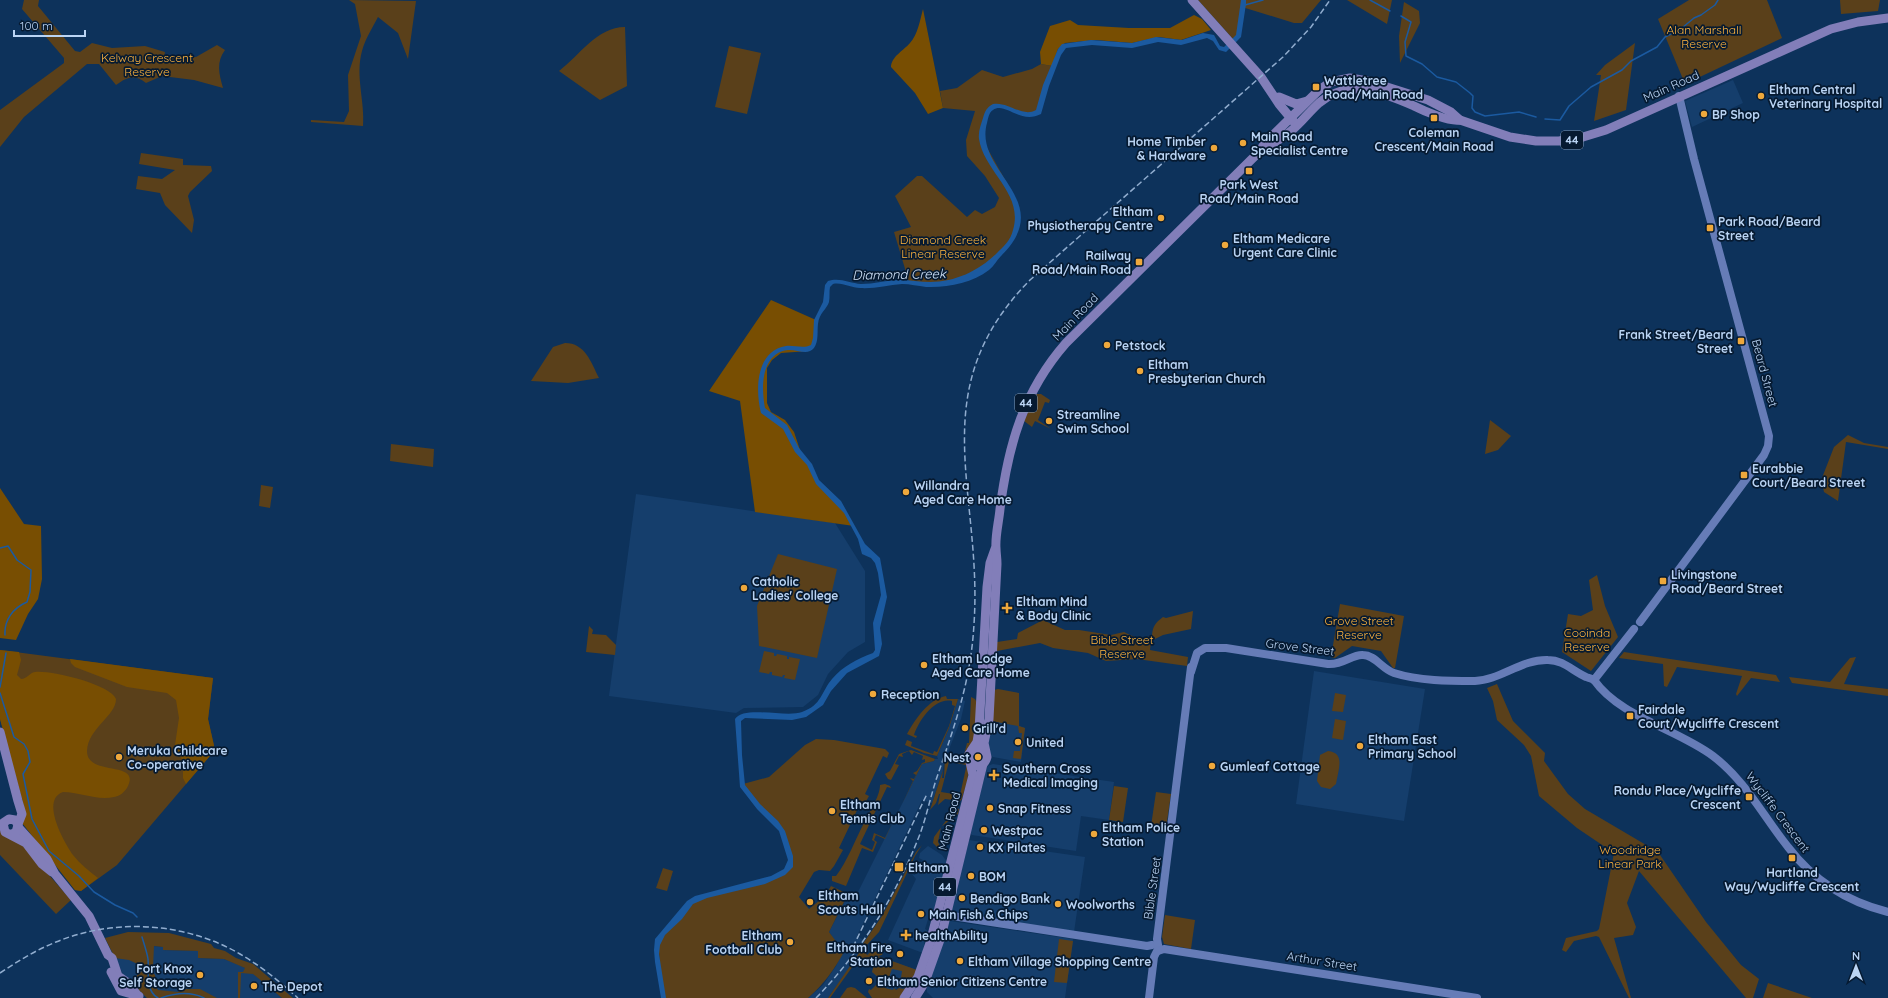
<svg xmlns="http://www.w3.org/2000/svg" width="1888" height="998" font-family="Quicksand,sans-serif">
<rect width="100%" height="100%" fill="#0d325b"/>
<g fill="#153e6c">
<path d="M1733,80L1743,103L1692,127L1685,101Z"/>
<path d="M636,494L835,523L865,571V642L848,652L828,674L818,695L803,707L744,708L736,713L609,696Z"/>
<path d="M1314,671L1425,689L1404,821L1296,804Z"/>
<path d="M995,690L1019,693V726L1025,728L1021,762L993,757L990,754L987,748Z"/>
<path d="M958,699L965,701L961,719L944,762L943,770L932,803L922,800L857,936L865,941L861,948L862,950L828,998H808L823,985L836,966L843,952L829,932L847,897L854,900L922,764L934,761L935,759H938L937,756L949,728Z"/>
<path d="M993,764L1114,782L1109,820L1081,816L1076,851L972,835L970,833L987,766Z"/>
<path d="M969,840L1085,857L1074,932L952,912L951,909Z"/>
<path d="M928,846L942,855L947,862L933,914L930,913L925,929L929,932L925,938L923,953L888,940L916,879L912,874L915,875L923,860L919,858L920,853Z"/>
<path d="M950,921L1073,939L1065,998H933L927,992V986L928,981H930L942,944L948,923Z"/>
<path d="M153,946L163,947V950L199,951L198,958L224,959L239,965L249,970L282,998H147L125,978L110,948L153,950Z"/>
<path d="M877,956L914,969L904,989L898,988L875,998L883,982L872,972Z"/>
</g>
<g fill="#5a401a" fill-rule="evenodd">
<path d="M24,0H39L38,6L75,51L80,52L92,43L112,48L145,46L165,52L164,58L196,57L217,45L225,50C216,62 219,74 223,88L194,80L162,76L146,83C135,74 127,77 116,85L99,64H87L24,117L0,147V110L64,63V58L22,9Z"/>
<path d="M349,0L416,1L408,59L398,33L378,17C373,27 365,39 362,51C355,76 365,101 363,126L311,122V120L344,122L349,111L348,75L361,36L355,4Z"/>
<path d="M1198,0H1321L1302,23H1294L1242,7L1239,33L1234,40Z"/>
<path d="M1347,0H1392L1387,24Z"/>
<path d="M1689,0H1767L1782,38L1685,84L1658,19Z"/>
<path d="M1840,0H1880L1878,11L1841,14Z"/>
<path d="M1404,2L1419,11L1420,23L1400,63L1399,36Z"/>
<path d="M625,27L627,86L600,100L559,71C580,55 597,27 625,27Z"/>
<path d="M1635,43L1626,110L1594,121L1601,75H1596L1605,65Z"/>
<path d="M729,46L761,53L747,114L715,107Z"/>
<path d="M1041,64L1052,66L1044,94L1034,116L1007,108L993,107L988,113L981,137L1008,185L1018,215L1014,238L991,264L955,283L909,282L894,232L911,227L895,196L917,176H922L967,217L975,210L982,214L995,207L999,198L985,176L967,156L966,140L975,111L943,108L940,91L957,88L982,70L1003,77L1032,69Z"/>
<path d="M141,153L183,159V165L211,166L212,171L190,192L188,196L194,220L192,233L165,205L160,193L136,189L138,176L162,179L175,170L139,164Z"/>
<path d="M565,343C585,343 591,362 599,378L568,383L531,381L553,347Z"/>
<path d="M1036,394H1041L1050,400L1049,403L1045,402L1038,420L1051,429L1035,421L1032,427L1024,421Z"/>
<path d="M1490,420L1511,436L1498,450L1485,454Z"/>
<path d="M1848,435L1864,443L1888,447V449L1846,442L1838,501L1824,492L1823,487L1820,483L1834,447Z"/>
<path d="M391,444L434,449L433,467L390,461Z"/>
<path d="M261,485L273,487L270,508L259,506Z"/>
<path d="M778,554L837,569L817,658L759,646L757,606Z"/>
<path d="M1597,575L1605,606L1618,637L1591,671L1562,652L1568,614L1581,616L1593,610L1589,580Z"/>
<path d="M1340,604L1404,616L1395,668H1393L1381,651L1352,646L1335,658L1331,657Z"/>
<path d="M1193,611L1191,629L1163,635L1151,641L1150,650L1188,657L1187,666L1137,659L1106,661L1088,653L1053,648L1040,643L997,651V642L1017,639L1018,633L1043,620L1065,630H1079L1111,635L1124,632C1134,637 1141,641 1152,635C1153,626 1155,623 1163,617L1166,618Z"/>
<path d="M589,626L593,630L592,634L606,635L616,645L615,655L586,652Z"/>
<path d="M0,650L213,678L208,719L215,750L117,865L81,891L75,890L23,824L24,806L0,719Z"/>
<path d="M764,651L774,653V656H776L777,654L787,656V659H789V657L800,659L795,680L784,678L785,675H783L782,677L772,675V672H770L769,674L759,672Z"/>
<path d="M1624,652L1776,675L1780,682L1751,678L1737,696L1736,694L1742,676L1677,667L1667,687L1664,686L1663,664L1619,658Z"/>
<path d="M1856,657L1844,684L1888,689V696L1792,683L1789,677L1830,682L1850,658Z"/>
<path d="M1497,684L1513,721L1545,753L1544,761L1568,794L1585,809L1658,852L1706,922L1741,965L1759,979L1753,998H1746L1639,871L1627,903L1636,927L1633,935L1614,938L1631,998H1629L1599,937L1596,936L1574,941L1566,952L1562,950L1566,938L1597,931L1599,929L1614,853L1577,828L1539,796L1531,756L1524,745L1497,720L1493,701L1487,688Z"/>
<path d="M998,689L1019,693V726L1025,728L1021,759L1013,758L1014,751H1020L1022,733H1019L1018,726L991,721L994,690Z"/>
<path d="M1335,693L1346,695L1343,712L1332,711Z"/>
<path d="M946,696L947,699H958L949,728L937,756L924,753L905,745L907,740L912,742L911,746L933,754L934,751L937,752L949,726L955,706L952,705V701C935,697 919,720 914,735L917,736L916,738L907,734C915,719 929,699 946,696Z"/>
<path d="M971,697L975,699L977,703L974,740L964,755L967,743H969Z"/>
<path d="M1335,719L1346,721L1343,740L1332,738Z"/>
<path d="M816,739L834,740L885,749L889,753L887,758L883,756L865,794L869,796L864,805L860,804L839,848L843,850L834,866L830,871L819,870L814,872L799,897L809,909L825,896L831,886L848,894L829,932L844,952C834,970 824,984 808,998H663L658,942L698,898L767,881L790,866L784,836L743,784L769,777L805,745Z"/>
<path d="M911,750L935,759L934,761L922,764L902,804L913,781L910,778L914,779L916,775L913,773L917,771L922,763L925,762V759L922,760L923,756L914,752L912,755L909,751L902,754L903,757L899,756L895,764L899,765L891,780L888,779L885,774L890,771L899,754Z"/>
<path d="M1328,751C1346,753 1338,770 1336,784L1330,789L1321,787L1317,781L1320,755Z"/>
<path d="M945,757L950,758L941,792L960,795L966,768V765L956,763H960L961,760L958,758L965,761C972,774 965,786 962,799L960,801L945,799L938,805L940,794H939L936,803L930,810L943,770L942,778H944Z"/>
<path d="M885,784L890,786L891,788L887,787L860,844L872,850L875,842L872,840L874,833L885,838L893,822L885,839L876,835L874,840L877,842L873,852L862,848L846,886L832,881V876H836C848,860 854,842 863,825C868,814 880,797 880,785Z"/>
<path d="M1114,786L1128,788L1123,822L1109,820Z"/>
<path d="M1156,792L1171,794L1166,828L1151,826Z"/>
<path d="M955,808L959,809L958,814L941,827L938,842L940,846L937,847L933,843L934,837L953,811Z"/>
<path d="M0,830L3,834L19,841L71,900L56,914L0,855Z"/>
<path d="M922,845L915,856L879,932L864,948L867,955L873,950L875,952L885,943L886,944L882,955L878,956L917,970L900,998H872L868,992L869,989L871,990L879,982L877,980L879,978L872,972L874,964L873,957L858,959L830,998H828L861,950L860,948L882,916L916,852ZM892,969L902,971L901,978H899L898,980L905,985L907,983L904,989L899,988L896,990L894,988L893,990L885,988Z"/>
<path d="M663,868L673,871L667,891L656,888Z"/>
<path d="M1165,915L1195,920L1191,949L1164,944L1162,937Z"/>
<path d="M128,932L169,933L211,944L214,948L225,951L236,958L253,964L293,998H282L253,974L241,973L240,998H238V972H243L245,968L224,959L198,958V951L163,950V947L154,946L153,967H144L129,960L115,958L105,938Z"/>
<path d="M1059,939L1073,941L1067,983L1054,982Z"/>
<path d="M150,970L155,975L156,987L158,990L178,992L181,989H200L217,998H147L133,984L135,977L142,971Z"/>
<path d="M1768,983L1812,998H1763Z"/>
<path d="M851,987L855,988L867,998H840L847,988Z"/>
</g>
<g fill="#784e02">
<path d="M923,9L943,108L928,114L915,93L891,67C891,57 904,50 910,43C918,34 920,20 923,9Z"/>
<path d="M1194,15L1202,19L1211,30L1181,40L1159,37L1132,43L1096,40L1065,43L1058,49L1052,66L1041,64L1040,52L1050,26L1070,20L1078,25L1129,28H1170Z"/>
<path d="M771,300L816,320V337L809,351L781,353L772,360L767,368V403L771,412L785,420L794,432L801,453L816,479L832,493L854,526L755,512L740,401L709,391Z"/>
<path d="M0,488L24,524L41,526L42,579L38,599L28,614L16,640L0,638Z"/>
<path d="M0,650L19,652L21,660L17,675L21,679C27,679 29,673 35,672C50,670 110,684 116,699C116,716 88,728 87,751C87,777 140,760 128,786C125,792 120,796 114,797C97,801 80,792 63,792C40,800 64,842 73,855C80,864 89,871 98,878L81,891L75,890L23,824L24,806L0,719Z"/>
<path d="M70,659L213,678L208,719L215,750L186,784L183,778V762L175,745L179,718L176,700L167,693L127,687L75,667L71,663Z"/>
</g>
<path fill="#1b5aa0" d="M1241,0H1246V4L1241,37L1226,52L1219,50L1213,41L1207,38L1181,45L1158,42L1132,48L1092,45L1066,48L1061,55L1049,86L1041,114C1020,125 1005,101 993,110C989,112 988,119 987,123C973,172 1058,200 1001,256C997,260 994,266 989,270C972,283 947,288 926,287C918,286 910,284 902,284C888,285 874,289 860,288C851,288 842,282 833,284L830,287C829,292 830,297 829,302C827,309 819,313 818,324C817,331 819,341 814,348C808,356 796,349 788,350C761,353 761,388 765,408L787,425L799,448L812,464L819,480L841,501L865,544L880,558L887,597L880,628L882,644L879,656L847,673L831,691L823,705L806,717L792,720L745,718L741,721L742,755L745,785L760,804L778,821L785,831L793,856V867L785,875L765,884L707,898L693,904L682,919L665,935L660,945L659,954L666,998H661L655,962L654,950L655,939L687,901L695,896L771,876L784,869L788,860L779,831L757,809L740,787L735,719C744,705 786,718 802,712C822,705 821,692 832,679C843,666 857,659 873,653L875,650L873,623L881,595L878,573L875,563L871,558L862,554L858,539L844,513L816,484L807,465L795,452L783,429L761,413C755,389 756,351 786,346C794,345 803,349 811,345L813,338L814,320L823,302L825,285L828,281C839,277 850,283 861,284C874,284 887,280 900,280C910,280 920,282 930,282C955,282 978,271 996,254C1003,247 1011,240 1013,230C1024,193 984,172 979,139C978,132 981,124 983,118C985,111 987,107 993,104C1008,101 1022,118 1036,110L1043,85L1058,49L1062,44L1091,40L1132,43L1156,37L1182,40L1203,33L1214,35L1220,46L1224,47L1236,35Z"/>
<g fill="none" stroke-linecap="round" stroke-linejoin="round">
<g stroke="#1b5aa0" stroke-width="1.5">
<path d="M1370,0L1390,11"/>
<path d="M1245,5L1263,0"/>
<path d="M1401,16L1411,22L1405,42L1406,56L1422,64L1437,77L1456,82L1470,93L1473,96L1472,108L1475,112L1485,116L1519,112L1536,117"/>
<path d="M1545,119L1560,120L1569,106L1591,87L1622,70L1631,61L1657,47L1665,37L1682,28L1694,18L1701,15L1715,5L1718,0"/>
<path d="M0,548L8,546L17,560L31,570L30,592L27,602C13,608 4,620 5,635"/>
<path d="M0,687L6,653"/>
<path d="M0,693L14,737L24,744L28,751L30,762L23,774L32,819L49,851L79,876L94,892L115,905L133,913L137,917"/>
<path d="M142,937C144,944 147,952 148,959C149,971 145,991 158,998"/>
<path d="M161,998C175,993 190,991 204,998"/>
</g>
<g stroke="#667cb7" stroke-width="8">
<path d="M1640,622L1764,455L1768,446L1769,436L1694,159L1679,96"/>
<path d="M1191,672L1197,653L1205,648H1226L1328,664C1344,665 1352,654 1363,655C1375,655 1382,669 1394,673C1419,681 1449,681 1475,681C1500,680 1522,659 1548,660C1564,660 1572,671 1586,677C1588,678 1591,678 1594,680"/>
<path d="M1594,680C1620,717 1677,729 1713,756C1746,781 1763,816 1788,847C1813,880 1848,902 1888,912"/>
<path d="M1594,680L1634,629"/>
<path d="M946,915L1147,946L1152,945"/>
<path d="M1158,945L1157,939L1191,667"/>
<path d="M1158,951L1164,949L1477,998"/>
<path d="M1149,998L1154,957L1157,951"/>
</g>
<g stroke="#827eb9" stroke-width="9">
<path d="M1192,0L1261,77L1279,104L1294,122"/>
<path d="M1279,97L1296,104L1307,101"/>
<path d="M1266,148C1274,142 1283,138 1291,131C1301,123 1309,112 1319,103C1349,78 1382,92 1414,106C1424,111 1449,122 1460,120"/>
<path d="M0,732L18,801L22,814L18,824"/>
<path d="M971,751L977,742L979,730L987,587L990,563L995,549"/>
<path d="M986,753L982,749H974L969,754C968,768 984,770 987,757L984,743L989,719L997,564C997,558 996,553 996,548C995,536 999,521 1000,509C1008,446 1023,392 1066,343L1259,152L1265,143L1319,90L1331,82L1350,78L1368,81L1428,100L1451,112L1460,120L1510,137L1536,141H1559L1583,137L1606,130L1831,29L1858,22L1888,18"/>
<path d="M18,827L47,859L55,874L89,916L108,955L112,958L118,976L128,983L138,996"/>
<path d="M12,834L16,832L18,825L15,820L9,819L3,823L5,832L26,843L42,864L52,872"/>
<path d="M111,972L121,991L139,996"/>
<path d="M904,998L918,977L930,943L973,775L970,762"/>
<path d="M915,998L925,982L941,937L983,764"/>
</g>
<g stroke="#91adcf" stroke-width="1.5" stroke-dasharray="6 3" stroke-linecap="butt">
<path d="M853,947L927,794"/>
<path d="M0,973C18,961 36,950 56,942C114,918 185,922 240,954C261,966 280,982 298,998"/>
<path d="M816,998C861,952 897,894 920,834C927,815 931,794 938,774C956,722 971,679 974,624C983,491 921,391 1030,280L1283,57L1311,27L1330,0"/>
</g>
</g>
<g fill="#eea83c" stroke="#061a31" stroke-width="1.5">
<rect x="1312" y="83" width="8" height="8" rx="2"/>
<circle cx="1761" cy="96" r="4"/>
<circle cx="1704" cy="114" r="4"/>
<rect x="1430" y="114" width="8" height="8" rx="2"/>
<circle cx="1243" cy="143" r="4"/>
<circle cx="1214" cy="148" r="4"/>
<rect x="1245" y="167" width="8" height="8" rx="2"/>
<circle cx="1161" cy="218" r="4"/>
<rect x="1706" y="224" width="8" height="8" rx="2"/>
<circle cx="1225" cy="245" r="4"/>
<rect x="1135" y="258" width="8" height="8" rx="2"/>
<rect x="1737" y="337" width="8" height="8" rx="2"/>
<circle cx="1107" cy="345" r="4"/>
<circle cx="1140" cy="371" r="4"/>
<circle cx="1049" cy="421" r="4"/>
<rect x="1740" y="471" width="8" height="8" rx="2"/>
<circle cx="906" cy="492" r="4"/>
<rect x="1659" y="577" width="8" height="8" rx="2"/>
<circle cx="744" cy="588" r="4"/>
<path d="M1005 602h4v4h4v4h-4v4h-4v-4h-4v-4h4z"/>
<circle cx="924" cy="665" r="4"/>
<circle cx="873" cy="694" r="4"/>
<rect x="1626" y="712" width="8" height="8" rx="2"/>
<circle cx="965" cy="728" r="4"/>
<circle cx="1018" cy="742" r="4"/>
<circle cx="1360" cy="746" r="4"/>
<circle cx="119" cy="757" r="4"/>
<circle cx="978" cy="757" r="4"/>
<circle cx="1212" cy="766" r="4"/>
<path d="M992 769h4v4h4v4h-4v4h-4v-4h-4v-4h4z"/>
<rect x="1745" y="793" width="8" height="8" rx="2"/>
<circle cx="990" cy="808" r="4"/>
<circle cx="832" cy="811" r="4"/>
<circle cx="984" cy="830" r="4"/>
<circle cx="1094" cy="834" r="4"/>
<circle cx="980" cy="847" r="4"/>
<rect x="1788" y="854" width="8" height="8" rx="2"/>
<rect x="894" y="862" width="10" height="10" rx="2"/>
<circle cx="971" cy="876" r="4"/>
<circle cx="962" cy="898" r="4"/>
<circle cx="810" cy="902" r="4"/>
<circle cx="1058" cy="904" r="4"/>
<circle cx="921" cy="914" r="4"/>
<path d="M904 929h4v4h4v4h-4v4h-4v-4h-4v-4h4z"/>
<circle cx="790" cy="942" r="4"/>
<circle cx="900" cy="954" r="4"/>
<circle cx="960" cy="961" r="4"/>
<circle cx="200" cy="975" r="4"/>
<circle cx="869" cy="981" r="4"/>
<circle cx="254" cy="986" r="4"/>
</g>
<g text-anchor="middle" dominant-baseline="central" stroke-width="3.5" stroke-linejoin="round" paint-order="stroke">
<g fill="#061a31" stroke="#849cba" stroke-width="1">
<rect x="1561" y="131" width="22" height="18" rx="3"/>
<rect x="1015" y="394" width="22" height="18" rx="3"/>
<rect x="934" y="878" width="22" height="18" rx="3"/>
</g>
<g font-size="11" font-weight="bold" fill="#bad4f4">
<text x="1572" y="140">44</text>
<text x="1026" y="403">44</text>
<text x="945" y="887">44</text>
</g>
<g font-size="12" fill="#feb33e" stroke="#061a31">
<text x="1704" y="29">Alan Marshall<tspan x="1704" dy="14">Reserve</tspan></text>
<text x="147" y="57">Kelway Crescent<tspan x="147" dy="14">Reserve</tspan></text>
<text x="943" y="239">Diamond Creek<tspan x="943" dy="14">Linear Reserve</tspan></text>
<text x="1359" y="620">Grove Street<tspan x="1359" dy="14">Reserve</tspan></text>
<text x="1587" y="632">Cooinda<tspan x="1587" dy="14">Reserve</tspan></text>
<text x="1122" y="639">Bible Street<tspan x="1122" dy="14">Reserve</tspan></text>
<text x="1630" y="849">Woodridge<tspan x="1630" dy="14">Linear Park</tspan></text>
</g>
<g font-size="12" font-weight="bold" fill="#bad4f4" stroke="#061a31" text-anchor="start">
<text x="1324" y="80">Wattletree<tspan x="1324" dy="14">Road/Main Road</tspan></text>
<text x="1769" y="89">Eltham Central<tspan x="1769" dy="14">Veterinary Hospital</tspan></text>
<text x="1712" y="114">BP Shop</text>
<text x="1434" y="132" text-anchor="middle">Coleman<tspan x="1434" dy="14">Crescent/Main Road</tspan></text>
<text x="1251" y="136">Main Road<tspan x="1251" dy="14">Specialist Centre</tspan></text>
<text x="1206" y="141" text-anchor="end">Home Timber<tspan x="1206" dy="14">&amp; Hardware</tspan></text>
<text x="1249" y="184" text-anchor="middle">Park West<tspan x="1249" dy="14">Road/Main Road</tspan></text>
<text x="1153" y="211" text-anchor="end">Eltham<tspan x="1153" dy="14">Physiotherapy Centre</tspan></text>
<text x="1718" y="221">Park Road/Beard<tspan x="1718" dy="14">Street</tspan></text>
<text x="1233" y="238">Eltham Medicare<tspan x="1233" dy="14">Urgent Care Clinic</tspan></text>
<text x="1131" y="255" text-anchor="end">Railway<tspan x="1131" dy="14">Road/Main Road</tspan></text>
<text x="1733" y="334" text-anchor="end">Frank Street/Beard<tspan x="1733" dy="14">Street</tspan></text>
<text x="1115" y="345">Petstock</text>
<text x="1148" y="364">Eltham<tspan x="1148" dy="14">Presbyterian Church</tspan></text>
<text x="1057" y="414">Streamline<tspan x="1057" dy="14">Swim School</tspan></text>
<text x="1752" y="468">Eurabbie<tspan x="1752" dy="14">Court/Beard Street</tspan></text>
<text x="914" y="485">Willandra<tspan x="914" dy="14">Aged Care Home</tspan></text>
<text x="1671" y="574">Livingstone<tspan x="1671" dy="14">Road/Beard Street</tspan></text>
<text x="752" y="581">Catholic<tspan x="752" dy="14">Ladies' College</tspan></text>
<text x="1016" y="601">Eltham Mind<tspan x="1016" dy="14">&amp; Body Clinic</tspan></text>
<text x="932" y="658">Eltham Lodge<tspan x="932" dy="14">Aged Care Home</tspan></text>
<text x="881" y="694">Reception</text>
<text x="1638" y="709">Fairdale<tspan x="1638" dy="14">Court/Wycliffe Crescent</tspan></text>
<text x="973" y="728">Grill'd</text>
<text x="1368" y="739">Eltham East<tspan x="1368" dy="14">Primary School</tspan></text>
<text x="1026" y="742">United</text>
<text x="127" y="750">Meruka Childcare<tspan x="127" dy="14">Co-operative</tspan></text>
<text x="970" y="757" text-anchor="end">Nest</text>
<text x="1220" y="766">Gumleaf Cottage</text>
<text x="1003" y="768">Southern Cross<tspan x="1003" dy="14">Medical Imaging</tspan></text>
<text x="1741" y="790" text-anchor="end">Rondu Place/Wycliffe<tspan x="1741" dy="14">Crescent</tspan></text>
<text x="840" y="804">Eltham<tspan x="840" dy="14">Tennis Club</tspan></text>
<text x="998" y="808">Snap Fitness</text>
<text x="1102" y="827">Eltham Police<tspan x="1102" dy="14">Station</tspan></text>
<text x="992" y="830">Westpac</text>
<text x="988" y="847">KX Pilates</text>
<text x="908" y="867">Eltham</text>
<text x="1792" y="872" text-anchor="middle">Hartland<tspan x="1792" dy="14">Way/Wycliffe Crescent</tspan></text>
<text x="979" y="876">BOM</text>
<text x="818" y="895">Eltham<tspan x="818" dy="14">Scouts Hall</tspan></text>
<text x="970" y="898">Bendigo Bank</text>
<text x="1066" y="904">Woolworths</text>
<text x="929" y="914">Main Fish &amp; Chips</text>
<text x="782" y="935" text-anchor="end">Eltham<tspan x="782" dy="14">Football Club</tspan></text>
<text x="915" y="935">healthAbility</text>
<text x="892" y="947" text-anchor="end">Eltham Fire<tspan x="892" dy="14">Station</tspan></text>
<text x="968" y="961">Eltham Village Shopping Centre</text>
<text x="192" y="968" text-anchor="end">Fort Knox<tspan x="192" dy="14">Self Storage</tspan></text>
<text x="877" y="981">Eltham Senior Citizens Centre</text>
<text x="262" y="986">The Depot</text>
</g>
<g font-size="12" fill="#bad4f4" stroke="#061a31">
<text transform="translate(1671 86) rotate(-24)">Main Road</text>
<text transform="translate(1075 317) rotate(-46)">Main Road</text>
<text transform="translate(1765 373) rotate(75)">Beard Street</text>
<text transform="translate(1300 647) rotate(7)">Grove Street</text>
<text transform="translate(1778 812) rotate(53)">Wycliffe Crescent</text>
<text transform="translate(949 821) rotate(-76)">Main Road</text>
<text transform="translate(1152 888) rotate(-82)">Bible Street</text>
<text transform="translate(1322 961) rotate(9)">Arthur Street</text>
</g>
<g font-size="13" font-style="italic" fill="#d2e5fc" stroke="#061a31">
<text transform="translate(899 274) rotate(-1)">Diamond Creek</text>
</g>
</g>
<g transform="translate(1856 966)" stroke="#061a31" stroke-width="3" paint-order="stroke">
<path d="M0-3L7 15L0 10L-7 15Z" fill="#bad4f4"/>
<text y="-6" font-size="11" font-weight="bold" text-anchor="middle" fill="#bad4f4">N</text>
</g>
<path d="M14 30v6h71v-6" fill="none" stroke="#bad4f4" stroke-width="2"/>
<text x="20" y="30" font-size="12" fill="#bad4f4" stroke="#061a31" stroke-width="3" paint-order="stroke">100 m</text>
</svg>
